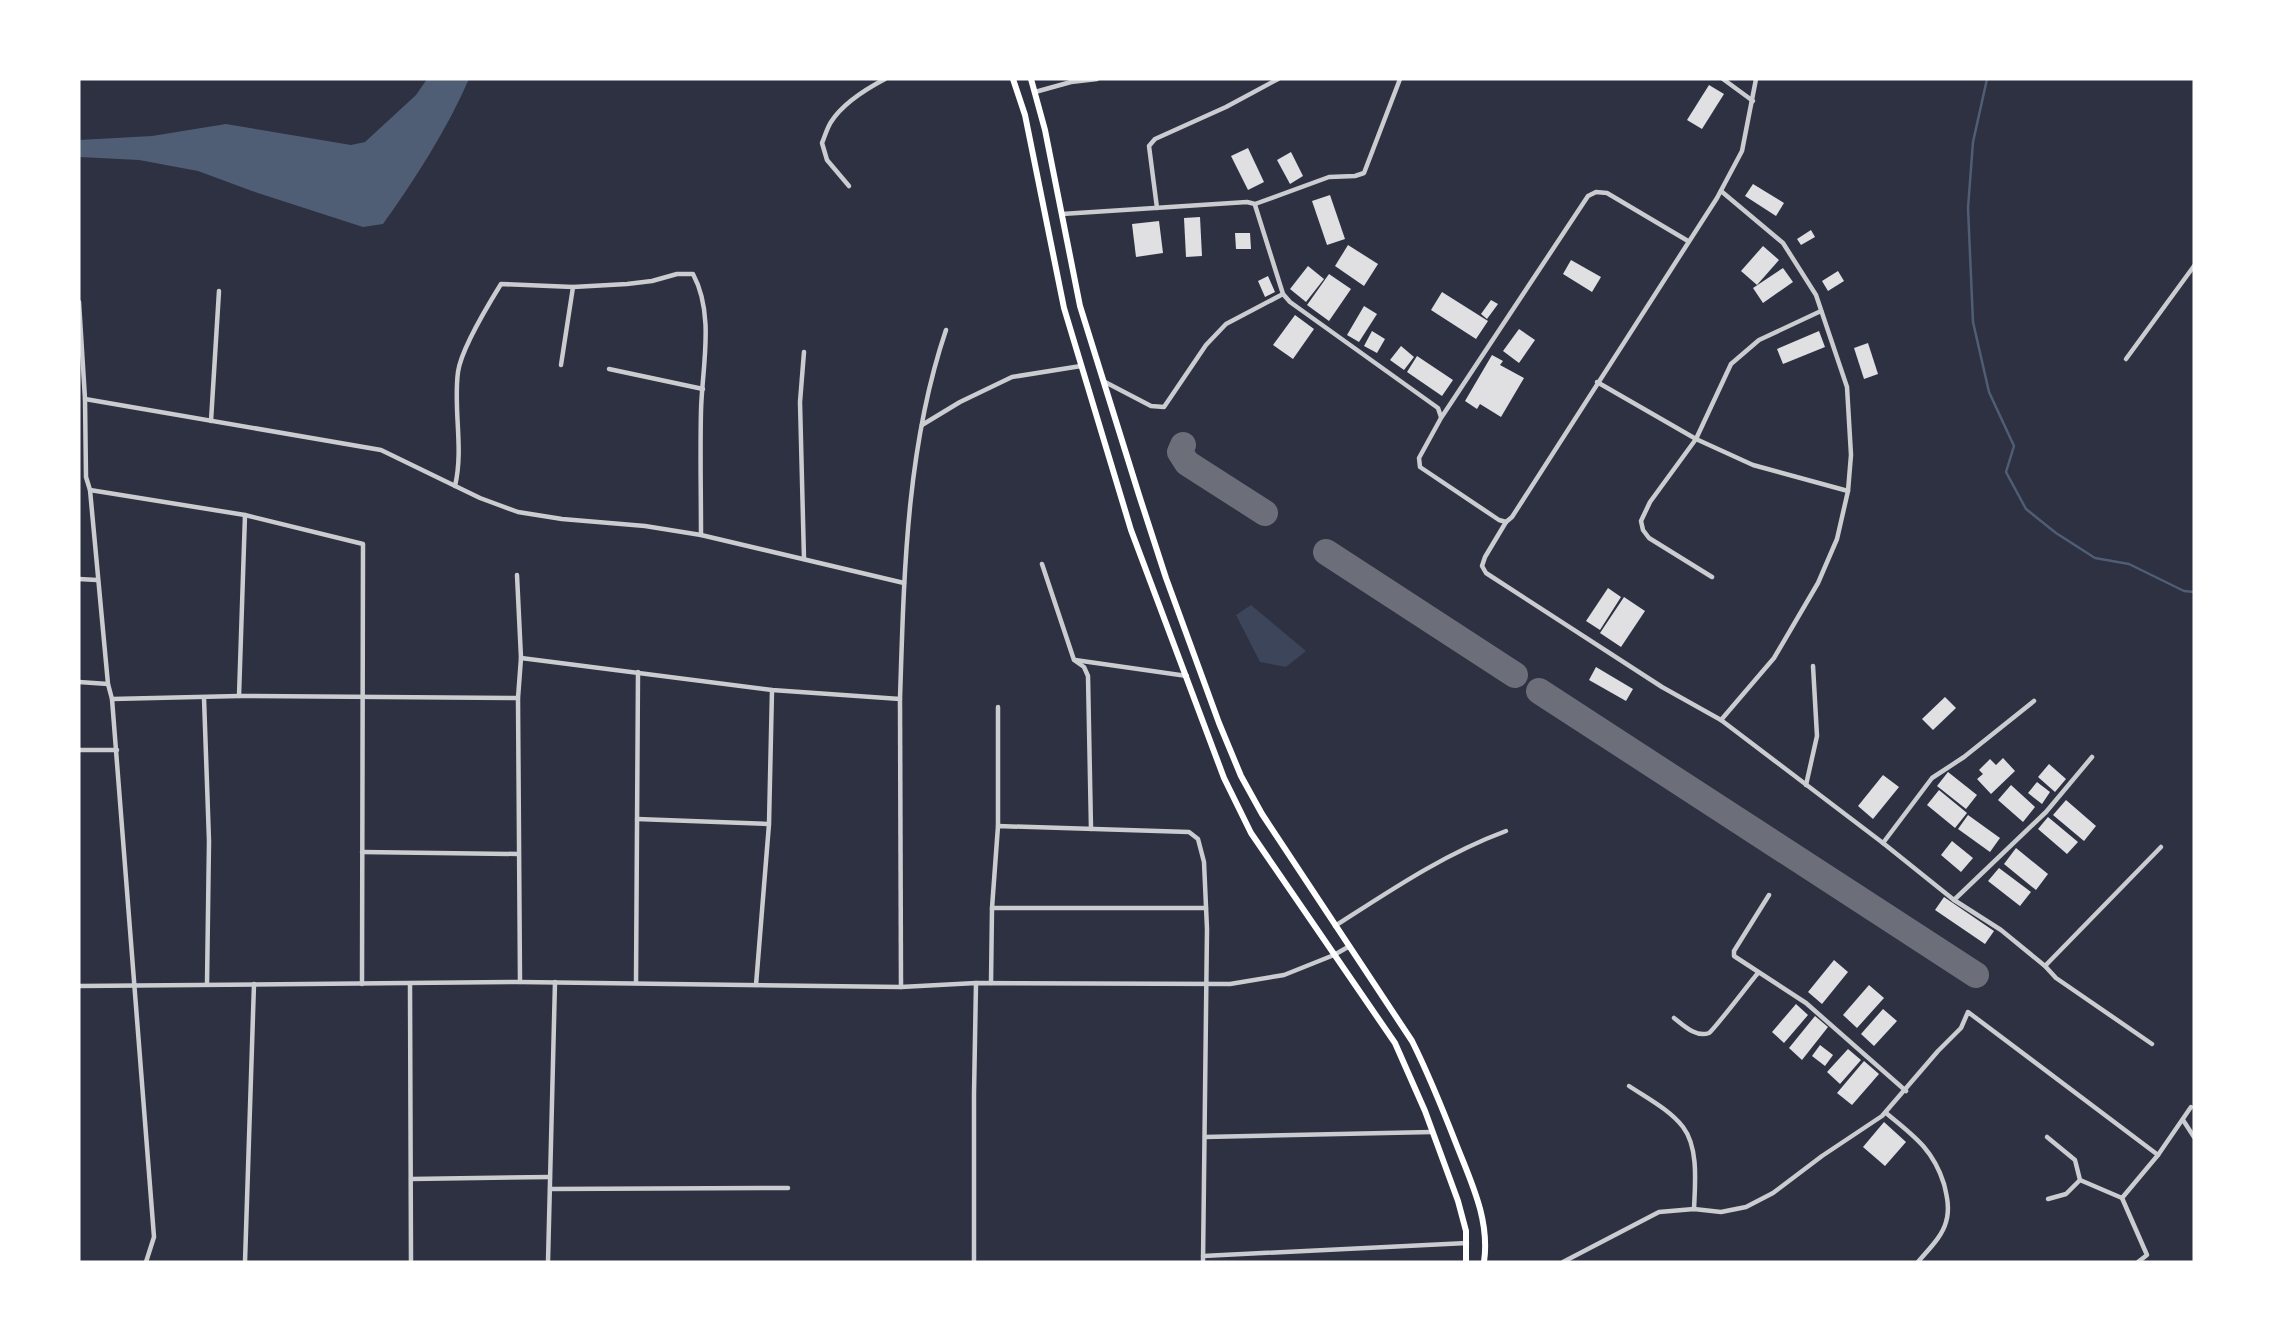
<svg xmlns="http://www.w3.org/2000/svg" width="2273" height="1341" font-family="Rubik,sans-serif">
<rect width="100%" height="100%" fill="#2d3142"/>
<path fill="#3c4559" d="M1251,605L1306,651L1286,667L1260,662L1236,615Z"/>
<path fill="#4f5d75" d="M427,79H469C446,131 416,178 383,224L363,227L252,191L198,171L139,160L79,157V140L152,136L226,124L351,145L365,142L416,95Z"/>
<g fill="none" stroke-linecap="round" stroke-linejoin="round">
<path stroke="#4f5d75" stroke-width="2.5" d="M1987,79L1973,142L1968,208L1973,322L1989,392L2014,446L2006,472L2026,509L2056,533L2095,558L2129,564L2184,591L2194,592"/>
<g stroke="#6c6f7a" stroke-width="26">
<path d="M1183,445L1180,452L1187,463L1265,513"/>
<path d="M1326,552L1515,675"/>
<path d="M1539,691L1976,975"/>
</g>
</g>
<g fill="#e0e0e3">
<path d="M1709,85L1724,94L1702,129L1687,120Z"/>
<path d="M1248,148L1264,182L1248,190L1231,156Z"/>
<path d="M1291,152L1303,176L1290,184L1277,160Z"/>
<path d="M1753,184L1784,203L1776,216L1745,196Z"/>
<path d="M1330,195L1345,239L1327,245L1312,201Z"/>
<path d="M1200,217L1202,256L1186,257L1184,218Z"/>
<path d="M1159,221L1163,253L1136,257L1132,224Z"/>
<path d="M1811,230L1815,237L1801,245L1797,239Z"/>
<path d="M1235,233H1250L1251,249H1236Z"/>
<path d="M1348,245L1378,264L1364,286L1335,266Z"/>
<path d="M1763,246L1779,260L1757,285L1741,271Z"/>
<path d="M1571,260L1601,277L1592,292L1563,274Z"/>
<path d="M1308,266L1324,279L1306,302L1290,289Z"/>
<path d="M1783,268L1793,282L1763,303L1753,288Z"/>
<path d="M1838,271L1844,281L1828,291L1822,281Z"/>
<path d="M1329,274L1351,289L1329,321L1307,305Z"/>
<path d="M1268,276L1275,292L1265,297L1258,281Z"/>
<path d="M1442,292L1488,321L1476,339L1431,310Z"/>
<path d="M1491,300L1498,304L1487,319L1481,314Z"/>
<path d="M1364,306L1377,314L1359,342L1347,335Z"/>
<path d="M1295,315L1314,329L1293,359L1273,345Z"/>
<path d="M1519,329L1535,340L1519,363L1503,351Z"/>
<path d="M1372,331L1385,339L1377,353L1364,346Z"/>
<path d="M1819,331L1825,347L1783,364L1777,349Z"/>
<path d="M1868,343L1878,374L1864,379L1854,348Z"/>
<path d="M1401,346L1414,357L1404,370L1390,360Z"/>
<path d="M1492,355L1503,361L1500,365L1524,378L1501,417L1480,404L1477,409L1465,401Z"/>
<path d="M1417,356L1453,380L1442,396L1407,372Z"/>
<path d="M1608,588L1621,597L1600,630L1586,621Z"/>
<path d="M1624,597L1645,611L1621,647L1600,633Z"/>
<path d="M1596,667L1633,689L1626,701L1589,680Z"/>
<path d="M1945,697L1956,708L1933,730L1922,719Z"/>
<path d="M2003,758L2015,771L1991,794L1977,779L1983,774L1979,770L1990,759L1996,765Z"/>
<path d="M2049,764L2066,779L2055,792L2038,777Z"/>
<path d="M1948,772L1977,795L1966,809L1937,786Z"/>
<path d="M1883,775L1899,787L1873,819L1858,806Z"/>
<path d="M2037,782L2050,792L2042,804L2028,793Z"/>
<path d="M2011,785L2035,807L2023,822L1998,800Z"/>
<path d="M1939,790L1967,813L1955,828L1927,805Z"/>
<path d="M2066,800L2096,826L2084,841L2053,815Z"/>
<path d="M1968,815L2000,838L1990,852L1958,829Z"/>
<path d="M2048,817L2078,842L2067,854L2038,829Z"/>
<path d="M1952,841L1973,858L1961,872L1941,855Z"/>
<path d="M2016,848L2048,874L2036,890L2004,864Z"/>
<path d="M1999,868L2031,892L2020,906L1988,881Z"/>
<path d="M1944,897L1994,931L1985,944L1935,910Z"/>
<path d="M1834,960L1848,972L1822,1004L1808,992Z"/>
<path d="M1869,985L1884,998L1857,1028L1843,1015Z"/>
<path d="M1796,1004L1808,1015L1784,1043L1772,1032Z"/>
<path d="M1883,1009L1897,1021L1874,1046L1861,1034Z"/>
<path d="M1815,1016L1828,1027L1802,1060L1789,1048Z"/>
<path d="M1820,1045L1833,1055L1825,1066L1812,1056Z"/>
<path d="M1848,1049L1861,1060L1840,1084L1827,1072Z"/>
<path d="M1864,1061L1879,1074L1852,1105L1837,1093Z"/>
<path d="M1884,1122L1906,1142L1885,1166L1863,1147Z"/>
</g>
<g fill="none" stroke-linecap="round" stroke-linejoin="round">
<g stroke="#caccd0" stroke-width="4.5">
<path d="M1723,79L1753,101"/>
<path d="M1035,92L1071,82L1097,79"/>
<path d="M849,186L827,160L822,143C825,136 827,128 831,122C843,103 866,89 885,79"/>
<path d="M1721,191L1783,243L1816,295L1847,387L1851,455L1848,491L1837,539L1818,583L1774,658L1721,720"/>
<path d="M1255,205L1283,294L1290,302L1438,408L1441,417"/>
<path d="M1157,208L1149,146L1155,139L1226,107L1278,79"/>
<path d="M1062,214L1247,202L1255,204L1329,177L1355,176L1364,173L1400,79"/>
<path d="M1688,241L1607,193L1596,192L1588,196L1441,418L1419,458L1420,467L1499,520L1506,522L1512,517L1717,198L1742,151L1756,79"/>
<path d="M79,302L85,399L86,477L90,490L108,684L112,699L154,1237L146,1262"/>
<path d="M804,352L800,402L804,559"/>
<path d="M2126,359L2194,266"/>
<path d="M561,365L573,287"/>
<path d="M609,369L703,389"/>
<path d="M1105,382L1151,406L1164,407L1206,345L1226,324L1283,294"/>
<path d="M1597,382L1696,439L1753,465L1848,491"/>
<path d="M85,399L381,450L480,498L518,512L562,519L645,526L701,535L904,583"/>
<path d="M211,421L219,291"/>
<path d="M922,425L960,402L1012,377L1081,366"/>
<path d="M455,486C464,448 453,410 458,372C461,349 488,305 501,284L573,287L627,284L652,281L677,274H693C715,315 702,367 701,411C700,453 701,494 701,535"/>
<path d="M90,490L245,515L363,544L362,984"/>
<path d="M1506,522L1485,557L1482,566L1486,573L1662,687L1721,720L1883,843L1954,900L2001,930L2045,966L2056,978L2152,1044"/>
<path d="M1042,564L1074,660L1084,667L1088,676L1091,829"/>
<path d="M517,575L521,658L518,698L520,982"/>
<path d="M1712,577L1649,538L1643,530L1641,521L1650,502L1696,439L1731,364L1759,340L1821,311"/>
<path d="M79,579L97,580"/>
<path d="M521,658L772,690L900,699C904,575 906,448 946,330"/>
<path d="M1075,660L1187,676"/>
<path d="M79,682L108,684"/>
<path d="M239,696L245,515"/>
<path d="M204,698L209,841L207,984"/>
<path d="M112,699L239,696L518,698"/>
<path d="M900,699L901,987"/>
<path d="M79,750H117"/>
<path d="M1806,785L1817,736L1813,666"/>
<path d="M637,819L769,824"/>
<path d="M998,826V707"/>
<path d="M1883,843L1932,778L1964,757L2034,701"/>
<path d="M362,852L518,854"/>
<path d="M1769,895L1734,951V956L1806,1003L1906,1091"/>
<path d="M1954,900L2046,812L2092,757"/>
<path d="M992,908H1206"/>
<path d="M1335,926C1391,890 1444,854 1506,831"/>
<path d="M2045,966L2161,847"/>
<path d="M636,983L638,672"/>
<path d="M991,983L992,908L998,826L1189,832L1198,839L1204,862L1207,929L1203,1262"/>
<path d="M410,984L411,1262"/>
<path d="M756,985L769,824L772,690"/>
<path d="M79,986L520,982L901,987L976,983L1230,984L1284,975L1334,955L1348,947"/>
<path d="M1674,1018C1683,1025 1696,1038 1709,1033C1713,1031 1751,981 1758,973"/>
<path d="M1629,1086C1647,1098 1670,1110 1683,1127C1699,1148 1695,1185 1694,1209"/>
<path d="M1886,1113C1913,1135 1933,1149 1944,1184C1947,1196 1950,1209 1946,1222C1942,1237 1928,1250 1918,1262"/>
<path d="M2183,1120L2194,1137"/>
<path d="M1205,1137L1432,1132"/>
<path d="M2047,1137L2075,1160L2080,1180"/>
<path d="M411,1179L550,1177"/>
<path d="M550,1189L788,1188"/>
<path d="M2122,1198L2158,1155L2191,1107"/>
<path d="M2048,1199L2066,1194L2080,1180L2122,1198L2147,1255L2138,1262"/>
<path d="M1203,1256L1467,1243"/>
<path d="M245,1262L254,984"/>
<path d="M548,1262L555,982"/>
<path d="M974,1262V1094L976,983"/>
<path d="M1563,1262L1659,1212L1694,1209L1721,1212L1746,1207L1773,1193L1822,1156L1882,1116L1938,1051L1961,1028L1968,1012L2158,1155"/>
</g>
<g stroke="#fff" stroke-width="6">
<path d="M1013,79L1025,115L1064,308L1131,530L1224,778L1251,833L1395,1043L1425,1111L1458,1201L1466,1231V1262"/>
<path d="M1031,79L1045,130L1080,306L1139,495L1166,578L1219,723L1241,776L1262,814L1412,1041C1429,1075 1443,1110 1457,1146C1472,1184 1490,1221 1484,1262"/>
</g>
</g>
<rect width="2273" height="1341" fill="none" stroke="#ffffff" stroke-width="161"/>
</svg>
